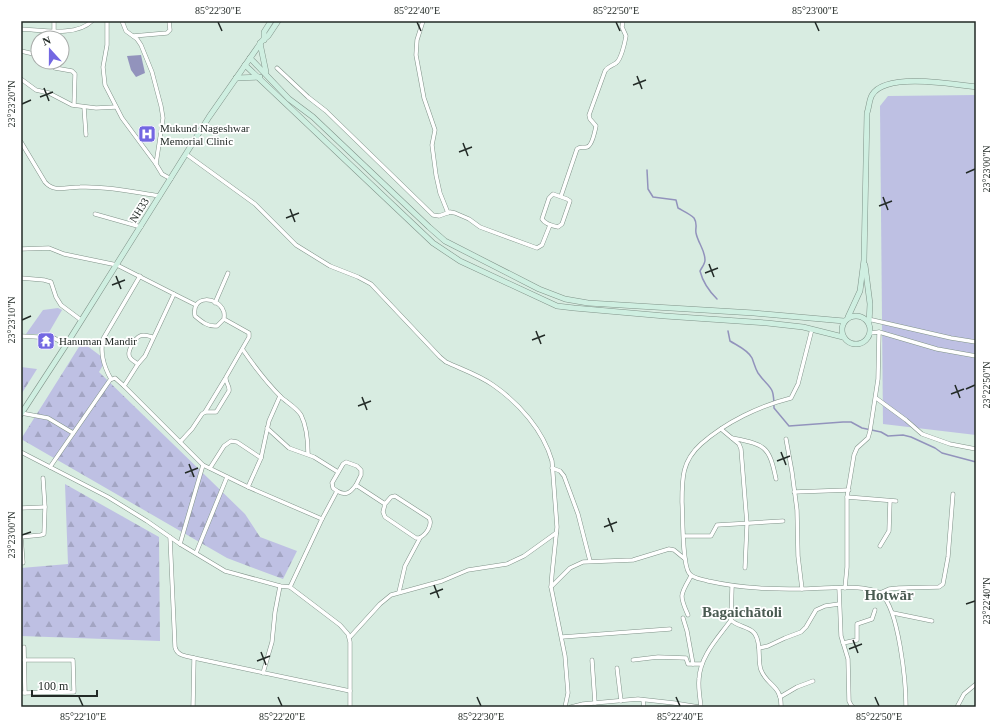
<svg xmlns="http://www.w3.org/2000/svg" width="997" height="728" font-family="Georgia,serif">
<defs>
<pattern id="forest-firs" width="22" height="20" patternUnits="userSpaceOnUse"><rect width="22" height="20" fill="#bec0e3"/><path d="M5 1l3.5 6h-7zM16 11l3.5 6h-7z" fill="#a3a5c3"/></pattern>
</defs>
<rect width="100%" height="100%" fill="#d8ece1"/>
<g fill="url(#forest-firs)">
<path d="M82,342L106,360L99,372L245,514L260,537L297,551L283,579L227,558L21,439Z"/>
<path d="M21,367L37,369L22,393L21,392Z"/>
<path d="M65,484L159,537L160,641L21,636V568L68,564Z"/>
</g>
<g fill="#bec0e3">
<path d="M976,95V435L883,424L880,106L888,96Z"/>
<path d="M58,308L62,310L48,334H26L43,310Z"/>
</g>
<path fill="#9293bc" d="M141,55L145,73L136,77L131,70L127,56Z"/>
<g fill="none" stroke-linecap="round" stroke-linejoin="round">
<g stroke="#9293bc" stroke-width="1.5">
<path d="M647,170L648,189L653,197L676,200L678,208C683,211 689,213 694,218C698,224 695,228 696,233C698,243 705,250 705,260C705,264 702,267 700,271C703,283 709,291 717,299"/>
<path d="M728,331L730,341C738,346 748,350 752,358C754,363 755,368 758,373C770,390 774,384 774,408L789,426L843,422H851L862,428L881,432L888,436L903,435L911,437L935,448L942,453L976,462"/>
</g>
<defs>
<g id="street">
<path d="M107,21V45L103,67L105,85L122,118L156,164"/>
<path d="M122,21L126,31L137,39L141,45L152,72L161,106L163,118L156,164L162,174L171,179"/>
<path d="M423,21L417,40L416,55L424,98L435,130L432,145L436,175L440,193L448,213"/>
<path d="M21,29C42,30 76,37 92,21"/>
<path d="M54,31V21"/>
<path d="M133,36L167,33L170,30L169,21"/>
<path d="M21,51L38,55"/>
<path d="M55,62L54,66L55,68L72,71L75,74L74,105"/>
<path d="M277,68L308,97L326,111L433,215L439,216L450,212L455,213L469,219L480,227L537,248L542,245L550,225"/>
<path d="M21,79L36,90L49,93L72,105L96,108L116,107"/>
<path d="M84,107L86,135"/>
<path d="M21,142L45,182C54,193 67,187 80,187C107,186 133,192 160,196"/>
<path d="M186,154L255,204L296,245L330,266L358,277L371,284L440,357L446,362C461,369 479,375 493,385C519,403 543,430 552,461L557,527L552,574L551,587L565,656L568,693L565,707"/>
<path d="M553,194L567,199L570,201L562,224L558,227C553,226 545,224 542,219L549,198Z"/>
<path d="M561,196L577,149C581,146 582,148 587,147C592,146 595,131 596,126L590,119L589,115L605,71C608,66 612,66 616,63C621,60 625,42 626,36L622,27L623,21"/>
<path d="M95,214L141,227"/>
<path d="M21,249L49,248L64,254L117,265L174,294"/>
<path d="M21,278L44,280L51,282L56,297L61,305L81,320"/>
<path d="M215,303L228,273"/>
<path d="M868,319L951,338L976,342"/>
<path d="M812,329L798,384L791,398C759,406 726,422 701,444C682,461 682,478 682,502C683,516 682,563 689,573C693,579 702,579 708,581C726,585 740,587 759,588C773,589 787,589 801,589C818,589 868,583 881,594C899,609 906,683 906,707"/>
<path d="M870,333L879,332L937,349L976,356"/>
<path d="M21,336L54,338L66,345"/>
<path d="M152,337C149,336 144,334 140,336C135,338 128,350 129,355C129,359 135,362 138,364L145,356L174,294L196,305"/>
<path d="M243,350C254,366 266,382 280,396C286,402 296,407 301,415C307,427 308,441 308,454"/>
<path d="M138,364L124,386L180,442"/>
<path d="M111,379C104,367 100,353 103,339L140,276"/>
<path d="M876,398L906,420L922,434L950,444L976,449"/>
<path d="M205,412L225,379"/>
<path d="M21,413L48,418L73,433"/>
<path d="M267,428L289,448L314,457L338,472"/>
<path d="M721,429L739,444L741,449L747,524L745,568"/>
<path d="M732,438C765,445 769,445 776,479"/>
<path d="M786,439L792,472L797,510L798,556L802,589"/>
<path d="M21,452L108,497L147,521L180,544L225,571L280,586L290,587L340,625L348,634L350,642V707"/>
<path d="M203,465L248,487L322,519"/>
<path d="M50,467L110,380L115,378L124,386"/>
<path d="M210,468L224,446L231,441L237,442L261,458"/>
<path d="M552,468L560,471L564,476L578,514L590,561"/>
<path d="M248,487L261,458L269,421L280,396"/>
<path d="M337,491L333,488L332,483L343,464L346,462L357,466L361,470V475L356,485"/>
<path d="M794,492L849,490"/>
<path d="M847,497L896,501"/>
<path d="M21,508L45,507"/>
<path d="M684,536H711L717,525L783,521"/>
<path d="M21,537L41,535L44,534L45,507L43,478"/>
<path d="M21,537L23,563"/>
<path d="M170,537L175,647C177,656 186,656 194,658L193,707"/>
<path d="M180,544L203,465L180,442L192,429L202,414L205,412H216L218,409L229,391C230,385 225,383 226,377L249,337V333L224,319L217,326C208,327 202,322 195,316C191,294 218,297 223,310C225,313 224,316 224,319"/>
<path d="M880,546L889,531L890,501"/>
<path d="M196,553L227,477"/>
<path d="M290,587L322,519L337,491C346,496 350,493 356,485L385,504L383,512L385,517L416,538H419C426,535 433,525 429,518L395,496L391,497L385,504"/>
<path d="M551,587L570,568L583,562L633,560L669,549L674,550L685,559"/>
<path d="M732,587L731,620C737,627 750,626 755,634C762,645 757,659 761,670C767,686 782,685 781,707"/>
<path d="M839,588L841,636L848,659L849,701L851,705L853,707"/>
<path d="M845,588L847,567V497L854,455L857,448L868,438L870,431L878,379L879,332"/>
<path d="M399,592L405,566L420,538"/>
<path d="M880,593L889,589L899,588L939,587L943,584L948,557L953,494"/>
<path d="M893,613L932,621"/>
<path d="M688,615C679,595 680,595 691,576"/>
<path d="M683,618L687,631L693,664"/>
<path d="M350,637L380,604L391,595L442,581L468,570L507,564L524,556L556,533"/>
<path d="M562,637L670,629"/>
<path d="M843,643L857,640V624L872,619L875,610"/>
<path d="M24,647L25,693"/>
<path d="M759,648L768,646L785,638L801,632L806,627L816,610L825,606L839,604"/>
<path d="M194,658L350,691"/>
<path d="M592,660L595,703"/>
<path d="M633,660L658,657L686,658L688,664H702"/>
<path d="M617,668L621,701"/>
<path d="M263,673L272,642L275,612L280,586"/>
<path d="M21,693L74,692L73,660H24"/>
<path d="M780,697L797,687L813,681"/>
<path d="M643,700L644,707"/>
<path d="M571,707L583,704L638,699L674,703L699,707"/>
<path d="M701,707C700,698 698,688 699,679C700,656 718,638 731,620"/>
<path d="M957,707L964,694L976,684"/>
</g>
<g id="secondary">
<path d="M264,40V32L271,21"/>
<path d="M260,43L266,72"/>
<path d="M250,58L289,99L313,117L429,227L445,241L539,289L565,299L588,303L754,313L844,321"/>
<path d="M245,65L433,243L460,261L557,306L574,308L665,316L767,323L803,327L843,337"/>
<path d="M236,78L260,77"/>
<path d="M865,265L870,304L869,323"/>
<circle cx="856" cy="330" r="14"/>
<path d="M848,317L860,291L864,260L867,113C869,108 869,100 872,95C885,72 953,84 976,87"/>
<path d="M21,414L66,345L209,117L262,41L268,36L278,21"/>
</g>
</defs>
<use href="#street" stroke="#809389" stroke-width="4.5"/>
<use href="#secondary" stroke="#809389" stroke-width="6"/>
<use href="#street" stroke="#fff" stroke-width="3.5"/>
<use href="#secondary" stroke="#cfefe1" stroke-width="5"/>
</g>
<path fill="none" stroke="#222a26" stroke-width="1.5" d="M218,22L222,31M417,22L421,31M616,22L620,31M815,22L819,31M637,76L642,89M633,85L646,80M44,88L49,101M40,97L53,92M22,104L31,100M463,143L468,156M459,152L472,147M966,173L975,169M883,197L888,210M879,206L892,201M290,209L295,222M286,218L299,213M709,264L714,277M705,273L718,268M116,276L121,289M112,285L125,280M22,320L31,316M536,331L541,344M532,340L545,335M955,385L960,398M966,389L975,385M951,394L964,389M362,397L367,410M358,406L371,401M781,452L786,465M777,461L790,456M189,464L194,477M185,473L198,468M608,518L613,532M604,527L617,522M22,535L31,532M434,585L439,598M430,594L443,589M966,604L975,601M853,640L858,653M849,649L862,644M261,652L266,665M257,661L270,656M79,697L83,706M278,697L282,706M477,697L481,706M676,697L680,706M875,697L879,706"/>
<defs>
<symbol id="hospital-square" viewBox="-11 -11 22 22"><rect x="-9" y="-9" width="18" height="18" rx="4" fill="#7367e2" stroke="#fff"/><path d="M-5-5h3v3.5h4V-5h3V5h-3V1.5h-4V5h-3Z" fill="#fff"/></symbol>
<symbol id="temple-square" viewBox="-11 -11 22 22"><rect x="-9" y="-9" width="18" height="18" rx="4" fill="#7367e2" stroke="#fff"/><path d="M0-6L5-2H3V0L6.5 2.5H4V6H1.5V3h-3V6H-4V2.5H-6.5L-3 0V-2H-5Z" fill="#fff"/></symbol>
</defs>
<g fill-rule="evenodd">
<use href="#hospital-square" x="137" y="124" width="20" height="20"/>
<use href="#temple-square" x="36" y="331" width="20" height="20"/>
</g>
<g text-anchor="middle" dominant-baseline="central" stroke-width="3.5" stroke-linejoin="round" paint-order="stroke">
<g font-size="11" fill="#222a26" stroke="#fff" text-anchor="start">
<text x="160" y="128">Mukund Nageshwar<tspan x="160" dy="13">Memorial Clinic</tspan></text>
<text x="59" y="341">Hanuman Mandir</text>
</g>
<g font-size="11" fill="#222a26" stroke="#fff">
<text transform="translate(139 210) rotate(-58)">NH33</text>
</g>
<g font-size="15" font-weight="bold" fill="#4a5b52" stroke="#fff">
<text x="889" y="595">Hotwār</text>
<text x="742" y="612">Bagaichātoli</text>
</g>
</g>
<rect width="997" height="728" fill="none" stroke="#ffffff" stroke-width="44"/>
<g transform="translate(50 50) rotate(339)"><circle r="19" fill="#ffffff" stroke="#a7aaa8"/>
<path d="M0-3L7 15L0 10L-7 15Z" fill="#7367e2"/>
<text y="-6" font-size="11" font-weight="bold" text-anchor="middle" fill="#222a26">N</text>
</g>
<path d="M32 690v6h65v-6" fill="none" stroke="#222a26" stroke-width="2"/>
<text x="38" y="690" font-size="12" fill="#222a26" stroke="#ffffff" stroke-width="3" paint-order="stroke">100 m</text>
<rect x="22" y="22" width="953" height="684" fill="none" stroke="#222a26" stroke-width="1.5"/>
<g font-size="10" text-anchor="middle" fill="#222a26">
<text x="218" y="14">85°22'30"E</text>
<text x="417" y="14">85°22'40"E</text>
<text x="616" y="14">85°22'50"E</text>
<text x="815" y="14">85°23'00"E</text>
<text transform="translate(11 104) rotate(-90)" y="4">23°23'20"N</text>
<text transform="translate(986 169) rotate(-90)" y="4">23°23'00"N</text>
<text transform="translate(11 320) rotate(-90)" y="4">23°23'10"N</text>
<text transform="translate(986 385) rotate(-90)" y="4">23°22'50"N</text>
<text transform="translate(11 535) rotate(-90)" y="4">23°23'00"N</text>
<text transform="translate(986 601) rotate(-90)" y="4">23°22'40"N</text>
<text x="83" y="720">85°22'10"E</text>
<text x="282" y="720">85°22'20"E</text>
<text x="481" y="720">85°22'30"E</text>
<text x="680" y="720">85°22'40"E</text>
<text x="879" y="720">85°22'50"E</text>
</g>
</svg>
